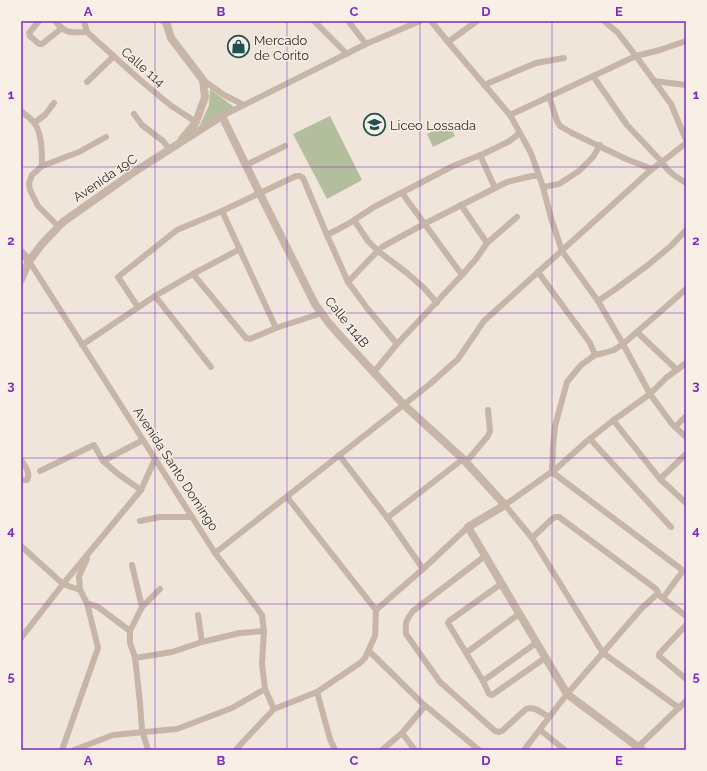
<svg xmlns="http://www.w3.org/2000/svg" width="707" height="771" font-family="Raleway,sans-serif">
<rect width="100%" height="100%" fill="#f0e5db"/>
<g fill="#b3be9c">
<path d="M210,89L234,107L200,125L209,105Z"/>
<path d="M330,116L362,180L327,199L293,134Z"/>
<path d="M449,123L455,136L433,147L427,134Z"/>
</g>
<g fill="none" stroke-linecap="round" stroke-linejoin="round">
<g stroke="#c7b5a8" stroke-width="6">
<path d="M39,21L29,33L30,36L39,44H42L62,28"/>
<path d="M55,21C67,35 70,32 87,32"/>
<path d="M84,21L87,32L139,79L170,105L196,122"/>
<path d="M314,21L347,54"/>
<path d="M349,21V22L366,44"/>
<path d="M431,21L448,42L510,115L531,153L543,187L551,218L562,251L598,301L623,344L650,394L672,424L686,437"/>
<path d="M604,21L618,33L636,56L671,104L686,140"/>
<path d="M448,42L477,21"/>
<path d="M593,76L627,125L662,162L667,169L675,176L686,183"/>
<path d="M203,80L224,95L244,105"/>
<path d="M654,81L686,85"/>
<path d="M87,82L114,56"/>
<path d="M484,85L536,63L564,58"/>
<path d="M549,96L557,121L560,126L572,133L626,159L652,169"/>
<path d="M21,111C26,115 32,119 35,124C42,135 42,153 42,166"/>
<path d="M134,114L142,125L163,141L170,150"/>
<path d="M510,115L636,56L660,50L686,41"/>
<path d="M222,116L366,44L420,21"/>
<path d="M34,123L45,115L54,103"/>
<path d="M480,155L495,188"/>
<path d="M246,165L285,146"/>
<path d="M543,187L559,184L579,171L593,157L600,145"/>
<path d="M402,193L462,275"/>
<path d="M461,205L487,243"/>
<path d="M222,211L276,328"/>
<path d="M354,220L368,241L378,251L407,273L424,288L437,303"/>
<path d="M59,227L38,206L30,190L29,183L32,175L42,166L79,152L106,137"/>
<path d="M327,235L348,224L374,207L453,166L483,154L508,142L520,133"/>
<path d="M29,261L215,553L262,615L264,631L262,664L265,689L274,709"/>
<path d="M538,272L590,343L595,355"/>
<path d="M193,274L246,338L250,339L276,328L322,313"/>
<path d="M348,282L369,260L382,247L424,224L507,182L532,176H539"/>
<path d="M155,296L211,367"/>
<path d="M598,301L617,288L648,265L671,246L686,230"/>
<path d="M138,307L118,277L177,230L222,211L296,176H300L303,178L327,235L348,282L367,308L397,344"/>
<path d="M637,332L677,370"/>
<path d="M82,345L155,296L193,274L240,249"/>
<path d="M374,372L397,344L462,275L476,259L487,243L517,217"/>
<path d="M613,420L660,479L686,503"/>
<path d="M675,427L686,416"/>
<path d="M590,439L671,527"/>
<path d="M339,455L389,520L423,569"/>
<path d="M21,460C25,466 31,473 27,480H21"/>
<path d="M103,461L143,440"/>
<path d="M466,462L488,436L490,431L488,410"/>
<path d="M40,471L94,445L103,461L118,474L141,490"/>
<path d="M660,479L686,454"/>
<path d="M387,518L463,459"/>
<path d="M140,521L160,517H192"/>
<path d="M21,546L63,584L80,590"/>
<path d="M215,553L430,384L458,359L484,321L652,169L662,162L686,143"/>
<path d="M485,556L413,611C406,620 405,623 406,634L440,682L495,731L499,732L502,731L526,709C535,706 542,713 549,717"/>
<path d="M132,565L142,607L130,631V643L135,657L140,703L142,730L148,750"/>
<path d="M501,584L449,621L448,623L483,681L489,694L492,695L545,658"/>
<path d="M660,596L686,616"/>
<path d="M663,598L682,572L681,569L552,472L553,447L555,426L567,382L581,365L595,355L604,353L614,350L623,344L668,305L686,289"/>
<path d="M87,603L98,607L130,631"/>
<path d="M142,607L160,589"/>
<path d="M376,610L423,569L468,527"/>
<path d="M198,615L202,642"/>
<path d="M686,625L659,654V656L686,679"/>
<path d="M21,638L63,584L141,490L155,459"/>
<path d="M369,651L422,703L479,750"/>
<path d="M466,653L519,614"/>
<path d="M135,658L172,652L202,642L240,633L264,631"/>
<path d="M483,681L536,643"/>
<path d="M317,692L330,739L335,750"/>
<path d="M679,708L603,653L532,538L505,505L557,468L587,441L611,422L650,394L666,378L686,363"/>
<path d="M540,730L565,750"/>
<path d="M402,733L415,750"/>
<path d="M638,747L686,701"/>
<path d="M62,750L98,648L87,603L80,590L79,576L87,559"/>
<path d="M74,750L113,735L177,729L232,708L265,689"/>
<path d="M236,750L241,744L274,709L317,692L360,663L365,658L375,636L376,610L287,497"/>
<path d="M382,750L402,733L425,706"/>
<path d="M524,750L567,694L641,609L657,594L658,592L656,589L559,517H555L552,519L532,538"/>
</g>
<g stroke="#c7b5a8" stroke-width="8">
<path d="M164,21L166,22L171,38L203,80L205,97L196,122L182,139"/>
<path d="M21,252L29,261"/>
<path d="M21,280L29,261L42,244L63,222L131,174L222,116L260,194L315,304L328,322L342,338L404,405L463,459L505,505L468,527L567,694L642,750"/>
</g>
</g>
<path fill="none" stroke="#7b2cbf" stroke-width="1" stroke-opacity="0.55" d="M155,21V750M287,21V750M420,21V750M552,21V750M21,167H686M21,313H686M21,458H686M21,604H686"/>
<defs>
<symbol id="shop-ring" viewBox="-11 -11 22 22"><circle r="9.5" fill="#f8efe7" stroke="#205152" stroke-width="1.5"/><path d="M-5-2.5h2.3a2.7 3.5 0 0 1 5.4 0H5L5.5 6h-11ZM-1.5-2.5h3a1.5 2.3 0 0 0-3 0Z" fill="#205152"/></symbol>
<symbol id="school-ring" viewBox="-11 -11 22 22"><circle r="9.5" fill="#f8efe7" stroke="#205152" stroke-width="1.5"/><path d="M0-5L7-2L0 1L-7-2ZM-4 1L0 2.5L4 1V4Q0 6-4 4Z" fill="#205152"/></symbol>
</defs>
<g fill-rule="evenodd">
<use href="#shop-ring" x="226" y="34" width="25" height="25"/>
<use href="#school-ring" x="362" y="112" width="25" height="25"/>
</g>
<g text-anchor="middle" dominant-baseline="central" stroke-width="3" stroke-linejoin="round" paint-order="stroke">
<g font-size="13" fill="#342b27" stroke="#f8efe7" text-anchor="start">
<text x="254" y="40">Mercado<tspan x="254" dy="15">de Corito</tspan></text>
<text x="390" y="125">Liceo Lossada</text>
</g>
<g font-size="13" fill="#342b27" stroke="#f8efe7">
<text transform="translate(143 67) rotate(41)">Calle 114</text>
<text transform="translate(105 178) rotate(-34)">Avenida 19C</text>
<text transform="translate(347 322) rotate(51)">Calle 114B</text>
<text transform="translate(176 469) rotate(57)">Avenida Santo Domingo</text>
</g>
</g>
<rect width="707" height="771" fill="none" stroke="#f8efe7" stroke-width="44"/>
<rect x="22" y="22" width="663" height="727" fill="none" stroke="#7b2cbf" stroke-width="1.5"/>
<g font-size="13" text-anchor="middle" font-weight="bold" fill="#7b2cbf">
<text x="88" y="16">A</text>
<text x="221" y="16">B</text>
<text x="354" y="16">C</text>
<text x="486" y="16">D</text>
<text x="619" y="16">E</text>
<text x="11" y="99">1</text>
<text x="696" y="99">1</text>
<text x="11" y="245">2</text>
<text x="696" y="245">2</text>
<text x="11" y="390">3</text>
<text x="696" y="390">3</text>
<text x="11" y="535">4</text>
<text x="696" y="535">4</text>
<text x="11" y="681">5</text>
<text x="696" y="681">5</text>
<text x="88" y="765">A</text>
<text x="221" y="765">B</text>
<text x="354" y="765">C</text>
<text x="486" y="765">D</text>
<text x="619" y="765">E</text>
</g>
</svg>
